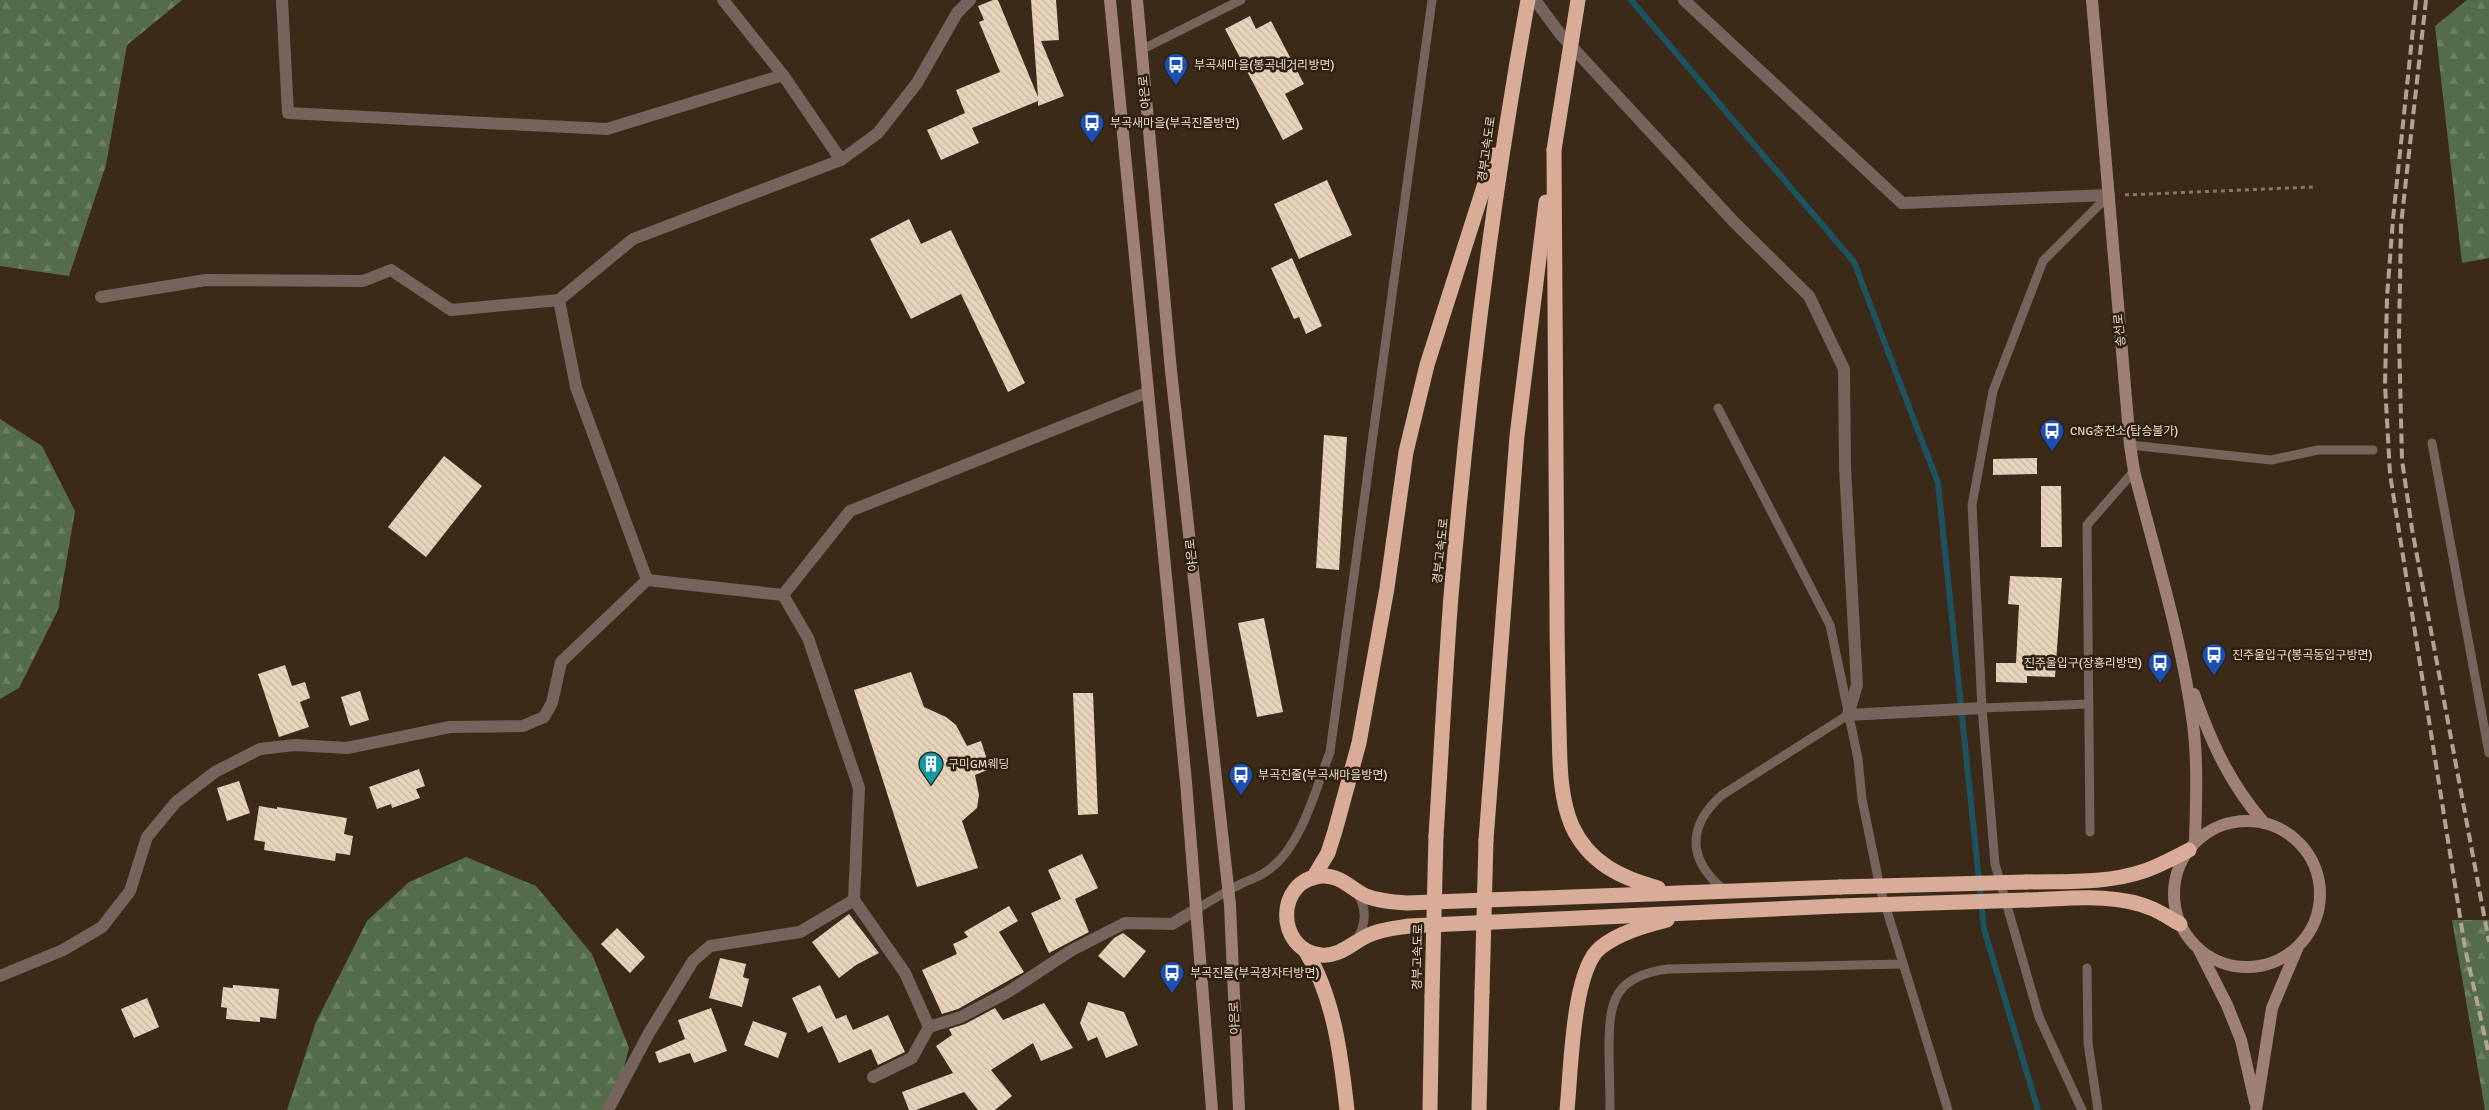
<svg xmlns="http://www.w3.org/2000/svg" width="2489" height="1110" font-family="Signika,'Noto Sans KR',sans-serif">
<defs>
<pattern id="forest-firs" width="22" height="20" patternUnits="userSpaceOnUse" patternTransform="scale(1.25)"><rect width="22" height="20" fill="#556c4a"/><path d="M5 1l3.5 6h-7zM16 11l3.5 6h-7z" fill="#6d8063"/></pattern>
<pattern id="building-back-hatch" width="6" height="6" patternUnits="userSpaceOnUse" patternTransform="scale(1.25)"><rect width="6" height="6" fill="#e8d3bc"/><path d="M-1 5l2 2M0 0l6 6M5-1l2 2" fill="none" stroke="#c7b6a3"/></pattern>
</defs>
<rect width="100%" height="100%" fill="#3b2a17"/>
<g fill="url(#forest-firs)">
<path d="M0,0H182L127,45L106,165L69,276L0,266Z"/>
<path d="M2467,0H2489V258L2462,263L2435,26Z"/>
<path d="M0,419L42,446L75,511L58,610L19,688L0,699Z"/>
<path d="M466,857L536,886L592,954L629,1048L613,1110H287L316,1022L367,921L409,882Z"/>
<path d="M2452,920H2489V1110H2485Z"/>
</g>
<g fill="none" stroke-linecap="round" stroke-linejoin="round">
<path stroke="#1d5261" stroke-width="6" d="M1631,0L1854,262L1938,483L1984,929L2038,1110"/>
</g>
<g fill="url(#building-back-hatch)">
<path d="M993,0H998L1038,97L1031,0H1056L1059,40L1041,41L1064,96L1038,106V101L972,128L979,143L941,160L927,130L965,113L956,90L1000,72L979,22L984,20L978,6Z"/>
<path d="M1250,16L1256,29L1271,21L1304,84L1285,94L1303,129L1283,140L1225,29Z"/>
<path d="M1327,180L1352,235L1299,259L1274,204Z"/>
<path d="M909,219L921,244L951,230L1025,383L1008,392L961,294L911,319L870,239Z"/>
<path d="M1292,258L1322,326L1306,334L1299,317L1294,319L1271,268Z"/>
<path d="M1324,435L1347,437L1339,570L1316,568Z"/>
<path d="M444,456L482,486L426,557L388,527Z"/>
<path d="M2037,458V474L1993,475V459Z"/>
<path d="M2041,486H2061L2062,547H2041Z"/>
<path d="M2010,576L2062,578L2055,677L2027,676V683L1996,682V663H2016L2019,605L2008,604Z"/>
<path d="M1264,618L1283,712L1257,717L1238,623Z"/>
<path d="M285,665L292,686L305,682L310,698L300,702L309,727L279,737L258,674Z"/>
<path d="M911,672L924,707L946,717L956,725L967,746L981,741L990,769L975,775L979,795L977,808L962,821L978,868L917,887L854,690Z"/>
<path d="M360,691L369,720L350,726L341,697Z"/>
<path d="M1073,693H1093L1098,814L1078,815Z"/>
<path d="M419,769L425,786L416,789L420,798L392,808L391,804L377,809L369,787Z"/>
<path d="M239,781L250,813L227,821L217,788Z"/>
<path d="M259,806L277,809V807L347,818L344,834L353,836L350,855L336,853L335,861L264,850L265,842L254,840Z"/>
<path d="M1082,854L1098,888L1075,899L1089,932L1049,953L1031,913L1061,899L1048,870Z"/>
<path d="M1009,906L1018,921L999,932L1024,972L958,1009L942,1014L922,970L957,954L953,944L968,937L964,932Z"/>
<path d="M849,914L879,953L856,965L839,978L812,942Z"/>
<path d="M617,928L645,957L630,973L601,944Z"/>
<path d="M1123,933L1146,951L1124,978L1098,956L1114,938Z"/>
<path d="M720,958L746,964L743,977L749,979L742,1007L709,998Z"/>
<path d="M233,985L279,989L276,1019L260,1017V1022L226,1019L227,1008L221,1007L223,987L233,988Z"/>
<path d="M820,985L836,1019L846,1015L853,1030L888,1015L905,1052L878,1065L871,1049L839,1063L822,1026L808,1033L792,998Z"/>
<path d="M147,998L159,1027L134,1038L121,1009Z"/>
<path d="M1088,1002L1124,1012L1138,1045L1106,1058L1097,1037L1088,1041L1080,1023Z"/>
<path d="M1044,1003L1073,1048L1041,1061L1033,1043L991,1070L1012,1096L995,1110H978L964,1092L916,1110H909L902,1092L953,1073L936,1046L952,1035L949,1029L965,1024L995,1008L1003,1020Z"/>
<path d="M711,1008L727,1051L694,1063L690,1053L659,1063L655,1052L685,1039L678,1020Z"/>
<path d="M753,1021L787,1033L778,1058L744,1045Z"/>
</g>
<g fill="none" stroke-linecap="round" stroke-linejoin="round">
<path stroke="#867767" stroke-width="3" stroke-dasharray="4 4" stroke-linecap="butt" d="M2125,195L2313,187"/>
<g stroke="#76635b" stroke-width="9">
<path d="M1141,50L1241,0"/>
<path d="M1718,408L1830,625L1858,759L1862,799L1880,888L1948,1110"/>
<path d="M2432,443L2489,753"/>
<path d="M2130,445L2271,460L2318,450H2373"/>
<path d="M1982,708L2089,704"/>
<path d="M2090,832L2087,525L2134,471"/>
<path d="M1724,890C1688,860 1686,827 1722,795L1848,715"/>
<path d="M1197,909C1210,901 1223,893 1237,886C1248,880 1261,877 1271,868C1302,844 1316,788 1330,752L1432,0"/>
<path d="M1357,939C1366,924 1367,908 1357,893"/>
<path d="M2087,968L2088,1043L2098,1110"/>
<path d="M1610,1110C1610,1089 1609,1068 1609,1047C1609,1000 1615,976 1668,969L1902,964"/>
<path d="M2082,1110L2039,1017L1995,864L1982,708L1972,505L1993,391L2043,261L2109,195"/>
</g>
<g stroke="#76635b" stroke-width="12">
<path d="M282,0L288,113L607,129L783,75L841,160"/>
<path d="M723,0L783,75"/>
<path d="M1535,0L1561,35L1734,222L1809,296L1844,369L1845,467L1857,685L1848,715L1982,708"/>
<path d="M1684,0L1902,203L2109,195"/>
<path d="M101,297L206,280L363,281L391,270L451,310L559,300"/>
<path d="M647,580L783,595L850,511L1146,393"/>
<path d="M854,900L905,973L929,1027"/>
<path d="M0,976L63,950L102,927L130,891L147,837L176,802L215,772L260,749L295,745L347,748L450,727L523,726L544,717L552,703L561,662L647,580L576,387L559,300L633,239L841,160L878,133L917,83L957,13L970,0"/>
<path d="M873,1077L912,1058L929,1027L961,1017L1008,992L1072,950L1125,923L1172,924L1197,909"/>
<path d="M608,1110L649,1033L693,961L710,946L800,932L854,900L859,788L808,638L783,595"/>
</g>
<g stroke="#9e8174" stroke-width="12">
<path d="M1110,0L1186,782L1212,1110"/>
<path d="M1137,0L1171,371L1230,905L1239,1110"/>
<path d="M2092,0L2130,445L2134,471C2155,554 2182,639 2193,724C2198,763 2196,803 2195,842"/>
<path d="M2194,694C2212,744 2229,782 2264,823"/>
<circle cx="2247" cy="894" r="73"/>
<path d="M2199,950L2227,1005L2241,1040L2255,1102"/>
<path d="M2256,1110L2272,1008L2297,949"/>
</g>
<g stroke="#d9ac97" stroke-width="15">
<path d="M1554,150C1555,303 1556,456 1557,609C1557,649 1558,689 1559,728C1560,760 1559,796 1572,826C1589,863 1621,878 1658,888"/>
<path d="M1436,836C1441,756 1445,676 1451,596C1468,396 1492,197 1528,0"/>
<path d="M1486,840L1517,436L1546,202"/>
<path d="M1313,878L1328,853L1335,831L1359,743L1387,588L1406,452L1427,365L1494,155"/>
<path d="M2026,882C2064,881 2106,884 2144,871C2159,866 2174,858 2189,850"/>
<path d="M2027,900C2067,899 2115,892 2153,909C2162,913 2171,919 2180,924"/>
<path d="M1837,906L1409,926C1396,928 1381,929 1369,935C1353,942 1340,957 1321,955C1275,950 1275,879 1322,876C1341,875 1351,889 1366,896C1379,901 1393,902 1407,903L1840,887"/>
<path d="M1305,950C1334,996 1341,1056 1347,1110"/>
<path d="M1430,1110L1432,996"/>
<path d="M1479,1110L1482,992"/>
<path d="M1567,1110C1571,1073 1572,971 1600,948C1618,933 1644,926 1667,920"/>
</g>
<g stroke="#b1a496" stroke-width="4" stroke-dasharray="10 5" stroke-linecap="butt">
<path d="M2416,0L2393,219L2387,297L2385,384L2390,474L2465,948L2489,1055"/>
<path d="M2426,0L2401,225L2399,336L2402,460L2412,529L2489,942"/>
</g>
<g stroke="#d9ac97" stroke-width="15">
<path d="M1554,150L1578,0"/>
<path d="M1840,887L2026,882"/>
<path d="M1837,906L2027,900"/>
<path d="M1482,992L1486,840"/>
<path d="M1432,996L1436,836"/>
</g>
</g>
<defs>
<symbol id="bus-pin" viewBox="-11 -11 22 30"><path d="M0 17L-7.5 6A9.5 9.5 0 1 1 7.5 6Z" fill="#1a4fb4" stroke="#30200e"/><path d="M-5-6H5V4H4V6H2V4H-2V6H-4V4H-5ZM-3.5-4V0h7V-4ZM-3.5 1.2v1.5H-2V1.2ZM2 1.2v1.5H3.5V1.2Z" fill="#fff"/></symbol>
<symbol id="building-pin" viewBox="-11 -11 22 30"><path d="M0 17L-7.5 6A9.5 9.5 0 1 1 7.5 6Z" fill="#0f9aa8" stroke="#30200e"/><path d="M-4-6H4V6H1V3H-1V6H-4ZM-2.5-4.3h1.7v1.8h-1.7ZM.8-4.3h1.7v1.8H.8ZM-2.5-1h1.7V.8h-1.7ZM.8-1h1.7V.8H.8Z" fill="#fff"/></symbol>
</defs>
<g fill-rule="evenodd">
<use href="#bus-pin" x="1162" y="51" width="28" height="38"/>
<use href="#bus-pin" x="1078" y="109" width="28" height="38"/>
<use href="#bus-pin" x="2038" y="417" width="28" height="38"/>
<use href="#bus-pin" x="2200" y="641" width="28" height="38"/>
<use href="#bus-pin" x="2146" y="649" width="28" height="38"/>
<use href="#building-pin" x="917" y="750" width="28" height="38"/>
<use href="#bus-pin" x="1227" y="761" width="28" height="38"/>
<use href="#bus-pin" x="1158" y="959" width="28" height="38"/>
</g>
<g text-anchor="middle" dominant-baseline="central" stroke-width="5" stroke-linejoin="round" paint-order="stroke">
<g font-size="12" fill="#e6dbcf" stroke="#30200e" text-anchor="start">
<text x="1194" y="65">부곡새마을(봉곡네거리방면)</text>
<text x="1110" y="123">부곡새마을(부곡진즐방면)</text>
<text x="2070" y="431">CNG충전소(탑승불가)</text>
<text x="2232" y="655">진주울입구(봉곡동입구방면)</text>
<text x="2142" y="663" text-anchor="end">진주울입구(장흥리방면)</text>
<text x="948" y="764">구미GM웨딩</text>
<text x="1258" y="775">부곡진줄(부곡새마을방면)</text>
<text x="1190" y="973">부곡진즐(부곡장자터방면)</text>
</g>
<g font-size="12" fill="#e6dbcf" stroke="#30200e">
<text transform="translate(1145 92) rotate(-95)">야은로</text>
<text transform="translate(1487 149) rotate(-82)">경부고속도로</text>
<text transform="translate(2120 330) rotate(-95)">송선로</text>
<text transform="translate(1441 551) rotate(-84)">경부고속도로</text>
<text transform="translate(1192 555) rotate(-96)">야은로</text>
<text transform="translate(1418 957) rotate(-89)">경부고속도로</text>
<text transform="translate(1235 1018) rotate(-93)">야은로</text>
</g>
</g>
</svg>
